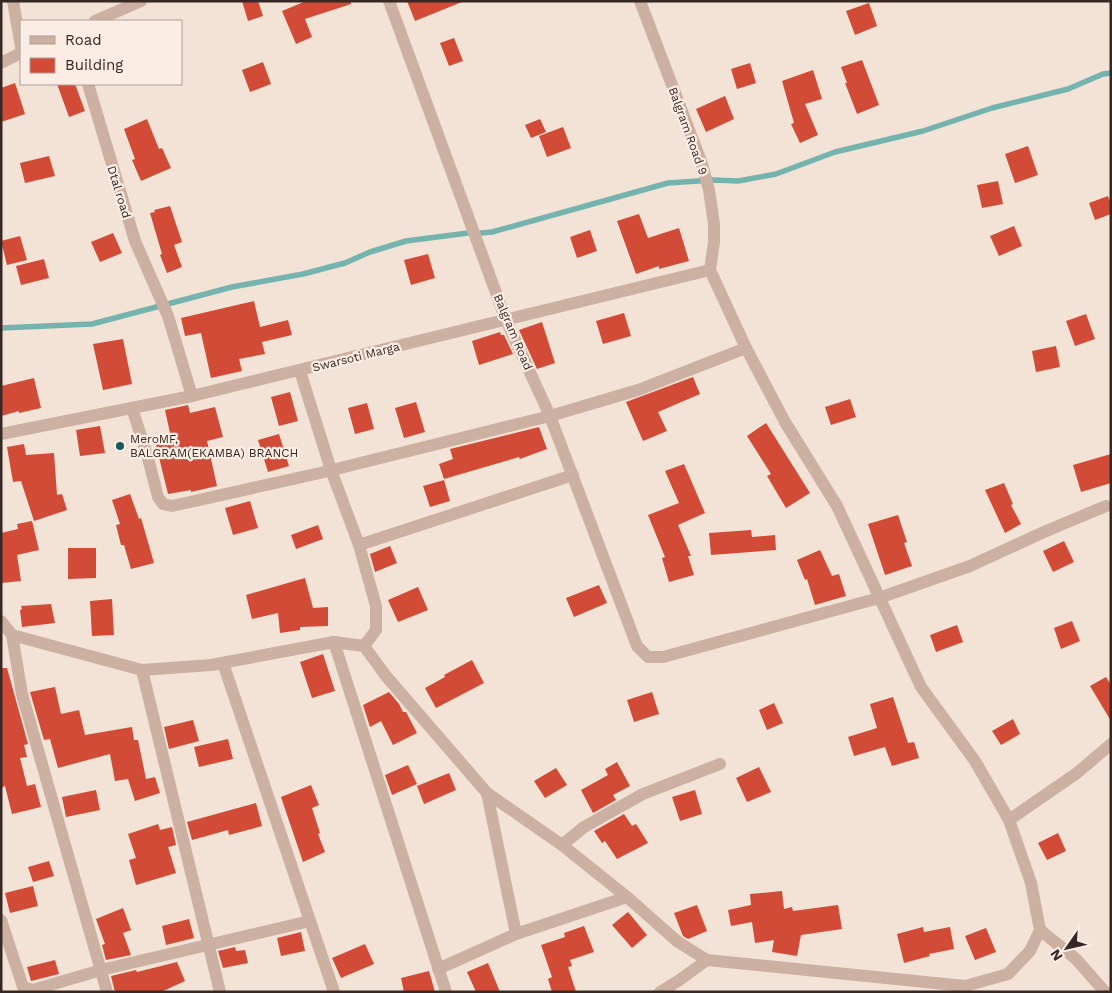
<svg xmlns="http://www.w3.org/2000/svg" width="1112" height="993" font-family="'Work Sans',sans-serif">
<rect width="100%" height="100%" fill="#f3e3d7"/>
<g fill="none" stroke-linecap="round" stroke-linejoin="round">
<g stroke="#74b3ae" stroke-width="5.5">
<path d="M481,233L492,232L668,183L713,180L738,181L776,174L835,152L923,131L992,108L1068,89L1103,74L1111,73"/>
<path d="M1,328L92,324L232,287L303,274L345,263L370,252L406,241L468,233"/>
</g>
</g>
<g fill="#d14b37">
<path d="M242,1H258L263,16L248,21Z"/>
<path d="M306,1H351V4L305,19L312,37L296,44L282,11Z"/>
<path d="M407,1H462V2L415,21Z"/>
<path d="M869,3L877,26L855,35L846,11Z"/>
<path d="M454,38L463,61L449,66L440,43Z"/>
<path d="M862,60L879,105L857,114L845,83H847L841,67Z"/>
<path d="M263,62L271,84L250,92L242,70Z"/>
<path d="M750,63L756,83L737,89L731,69Z"/>
<path d="M813,70L822,99L805,104L818,135L800,143L791,124L794,123L782,81Z"/>
<path d="M15,83L25,114L1,122V88Z"/>
<path d="M57,84H75L85,111L69,117Z"/>
<path d="M725,96L734,119L706,132L696,109Z"/>
<path d="M147,119L159,149L162,148L171,168L141,181L132,160L135,159L124,129Z"/>
<path d="M540,119L546,132L531,138L525,125Z"/>
<path d="M563,127L571,148L547,157L539,136Z"/>
<path d="M1028,146L1038,175L1015,183L1005,154Z"/>
<path d="M49,156L55,176L25,183L20,163Z"/>
<path d="M998,181L1003,204L982,208L977,185Z"/>
<path d="M1108,196L1111,204V214L1095,220L1089,203Z"/>
<path d="M170,206L182,242L174,245L182,267L167,273L160,255L162,254L150,213L155,212L154,210Z"/>
<path d="M639,214L648,238L679,228L689,261L659,269V266L636,274L617,221Z"/>
<path d="M1014,226L1022,246L999,256L990,236Z"/>
<path d="M590,230L597,251L577,258L570,237Z"/>
<path d="M113,233L122,253L100,262L91,242Z"/>
<path d="M20,236L27,260L7,265L1,241Z"/>
<path d="M428,254L435,278L411,285L404,260Z"/>
<path d="M44,259L49,278L21,285L16,266Z"/>
<path d="M254,301L260,327L288,320L292,335L262,342L265,354L239,359L242,371L211,378L201,333L185,336L181,318Z"/>
<path d="M624,313L631,336L603,344L596,321Z"/>
<path d="M1086,314L1095,339L1075,346L1066,321Z"/>
<path d="M542,322L555,363L537,369L519,330Z"/>
<path d="M500,332L501,335H504L513,354L479,365L472,341Z"/>
<path d="M123,339L132,384L103,390L93,344Z"/>
<path d="M1056,346L1060,367L1036,372L1032,351Z"/>
<path d="M693,377L700,394L658,412L667,431L643,441L626,402Z"/>
<path d="M34,378L41,408L19,413V411L1,416V386Z"/>
<path d="M290,392L298,421L279,426L271,397Z"/>
<path d="M850,399L856,417L831,425L825,407Z"/>
<path d="M416,402L425,432L404,438L395,408Z"/>
<path d="M367,403L374,429L355,434L348,408Z"/>
<path d="M188,405L190,413L215,407L223,437L207,441L217,486L191,492V490L168,494L154,437L170,433L165,410Z"/>
<path d="M766,423L810,493L786,508L767,476L771,474L747,436Z"/>
<path d="M100,426L105,453L80,456L76,430Z"/>
<path d="M539,427L547,449L520,459L519,457L444,479L439,464L453,459L450,449Z"/>
<path d="M279,434L289,466L268,472L258,440Z"/>
<path d="M24,444L26,455L54,453L57,495L62,494L67,510L34,521L21,481L13,482L7,447Z"/>
<path d="M1111,454V483L1081,492L1073,465Z"/>
<path d="M684,464L705,513L678,525L691,556H688L694,575L669,582L662,558L665,557L648,515L679,503L665,471Z"/>
<path d="M444,480L450,501L430,507L423,486Z"/>
<path d="M1004,483L1013,504L1011,505L1021,524L1005,533L985,490Z"/>
<path d="M130,494L139,519L141,518L154,563L131,569L124,545H121L116,525L120,524L112,500Z"/>
<path d="M250,501L258,528L233,535L225,508Z"/>
<path d="M898,515L907,542L904,543L912,566L885,575L868,524Z"/>
<path d="M32,521L39,550L17,555L21,581L1,583V533L18,529L17,524Z"/>
<path d="M318,525L323,539L296,549L291,535Z"/>
<path d="M751,530L752,537L775,535L776,550L711,555L709,533Z"/>
<path d="M1064,541L1074,562L1053,572L1043,551Z"/>
<path d="M390,546L397,563L375,572L370,554Z"/>
<path d="M68,548H96V578L68,579Z"/>
<path d="M820,550L832,576L839,574L846,596L815,605L807,579L805,580L797,560Z"/>
<path d="M305,578L313,608L328,607V626L300,627V630L280,633L278,613L252,619L246,595Z"/>
<path d="M599,585L607,603L574,617L566,598Z"/>
<path d="M418,587L428,610L398,622L388,600Z"/>
<path d="M112,599L114,635L92,636L90,601Z"/>
<path d="M51,604L55,623L22,627L20,610L22,609L21,606Z"/>
<path d="M1072,621L1080,641L1061,649L1054,628Z"/>
<path d="M957,625L963,642L936,652L930,635Z"/>
<path d="M323,654L335,691L312,698L300,662Z"/>
<path d="M472,660L484,683L436,708L425,688L445,677L444,675Z"/>
<path d="M1,668H7L28,744L24,745L27,757L20,758L27,786L35,784L41,807L12,814L5,786L1,788Z"/>
<path d="M1106,677L1111,685V721L1090,686Z"/>
<path d="M55,687L61,714L79,710L85,735L132,727L134,740H138L146,779L155,777L160,793L135,801L128,779L115,781L110,754L58,768L50,739L44,740L30,692Z"/>
<path d="M389,692L399,704L403,712H406L417,733L393,745L381,721L370,727L363,705Z"/>
<path d="M652,692L659,714L634,722L627,700Z"/>
<path d="M893,697L908,743L914,742L919,758L892,766L885,747L854,756L848,737L877,728L870,704Z"/>
<path d="M774,703L783,723L767,730L759,710Z"/>
<path d="M1013,719L1020,734L1001,745L992,731Z"/>
<path d="M193,720L199,741L169,749L164,727Z"/>
<path d="M228,739L233,759L199,767L194,747Z"/>
<path d="M617,762L630,786L613,795L616,800L593,813L581,790L608,775L605,769Z"/>
<path d="M408,765L417,784L392,795L385,775Z"/>
<path d="M759,767L771,792L747,802L736,778Z"/>
<path d="M556,768L567,785L545,798L534,781Z"/>
<path d="M449,773L456,790L424,804L417,786Z"/>
<path d="M311,785L319,805L312,808L320,833L318,834L325,852L303,862L281,797Z"/>
<path d="M96,790L100,810L66,817L62,797Z"/>
<path d="M695,790L702,814L680,821L672,797Z"/>
<path d="M256,803L262,826L229,835L228,830L192,840L187,822Z"/>
<path d="M624,814L632,826L636,824L648,843L617,859L605,841L602,843L594,831Z"/>
<path d="M158,824L160,830L172,827L176,845L168,847L176,873L136,885L129,860L136,858L128,834Z"/>
<path d="M1058,833L1066,851L1047,860L1038,843Z"/>
<path d="M49,861L54,876L33,882L28,867Z"/>
<path d="M33,886L38,906L10,913L5,893Z"/>
<path d="M782,891L784,909L792,907L793,911L838,905L842,929L801,935L797,956L772,952L774,940L755,943L752,922L731,926L728,910L751,905L750,894Z"/>
<path d="M697,905L707,931L688,939L683,936L674,913Z"/>
<path d="M123,908L131,930L123,933L131,955L106,960L102,945L105,944L96,919Z"/>
<path d="M628,912L647,935L632,948L612,925Z"/>
<path d="M189,919L194,938L166,945L162,926Z"/>
<path d="M584,926L594,952L570,960L572,966L568,967L576,992H552L548,979L552,977L541,945L565,937L564,933Z"/>
<path d="M923,927L924,932L950,927L954,949L929,954L930,956L904,963L897,934Z"/>
<path d="M986,928L996,952L975,960L965,936Z"/>
<path d="M301,932L305,951L281,956L277,938Z"/>
<path d="M365,944L374,964L341,978L332,958Z"/>
<path d="M235,947L236,951L245,950L248,963L223,968L218,951Z"/>
<path d="M55,960L59,974L31,981L27,967Z"/>
<path d="M177,962L185,981L161,992H115L111,976L136,970L137,972Z"/>
<path d="M488,963L500,992H476L467,972Z"/>
<path d="M429,971L435,992H404L401,978Z"/>
</g>
<g fill="none" stroke-linecap="round" stroke-linejoin="round">
<g stroke="#ccb0a2" stroke-width="12">
<path d="M13,1L21,47"/>
<path d="M389,1L506,320L550,416L637,646L648,657H663L879,598L970,566L1044,532L1106,506"/>
<path d="M640,1L702,164L709,190L714,224V242L710,270L746,348"/>
<path d="M95,21L141,1"/>
<path d="M1,63L21,53"/>
<path d="M88,84L135,241L168,316L192,396"/>
<path d="M300,371L331,470L359,545L376,606V630L364,646"/>
<path d="M1,434L192,396L710,270"/>
<path d="M359,545L573,475"/>
<path d="M1,621L12,635L142,670L211,665L334,642L364,646L386,676L487,793L562,845L627,897L678,942L707,960L965,986L1008,974L1030,951L1040,930L1031,883L1009,820L975,761L921,687L837,506L785,422L746,348L638,390L550,416L320,473L172,506L163,504L158,497L148,458L132,408"/>
<path d="M12,635L22,694L107,992"/>
<path d="M334,642L446,992"/>
<path d="M223,663L334,992"/>
<path d="M142,670L220,992"/>
<path d="M487,793L516,934L627,897"/>
<path d="M1009,820L1077,773L1111,744"/>
<path d="M562,845L584,827L643,794L720,764"/>
<path d="M1,920L23,987L33,990L101,970L310,921"/>
<path d="M1040,930L1076,959L1105,992"/>
<path d="M438,969L516,934"/>
<path d="M660,992L678,981L707,960"/>
</g>
</g>
<circle fill="#175b58" stroke="#fbede4" stroke-width="2" cx="120" cy="446" r="5"/>
<g text-anchor="middle" dominant-baseline="central" stroke-width="4.5" stroke-linejoin="round" paint-order="stroke">
<g font-size="12" fill="#362925" stroke="#fbede4">
<text transform="translate(688 131) rotate(70)">Balgram Road 9</text>
<text transform="translate(119 192) rotate(73)">Dtal road</text>
<text transform="translate(513 332) rotate(67)">Balgram Road</text>
<text transform="translate(356 357) rotate(-14)">Swarsoti Marga</text>
</g>
<g font-size="12" fill="#362925" stroke="#fbede4" text-anchor="start">
<text x="130" y="439">MeroMF,<tspan x="130" dy="14">BALGRAM(EKAMBA) BRANCH</tspan></text>
</g>
</g>
<rect width="1112" height="993" fill="none" stroke="#362925" stroke-width="5"/>
<rect x="20" y="20" width="162" height="65" fill="#fbede4" stroke="#ac9f98"/>
<rect x="30" y="36" width="25" height="8" fill="#ccb0a2" stroke="#ac9f98"/>
<text x="65" y="45" font-size="15" fill="#362925">Road</text>
<rect x="30" y="58" width="25" height="15" fill="#d14b37" stroke="#ac9f98"/>
<text x="65" y="70" font-size="15" fill="#362925">Building</text>
<g transform="translate(1067 948) rotate(236)" stroke="#fbede4" stroke-width="4" paint-order="stroke">
<path d="M0-4L9 19L0 12L-9 19Z" fill="#362925"/>
<text y="-8" font-size="14" font-weight="bold" text-anchor="middle" fill="#362925">N</text>
</g>
</svg>
